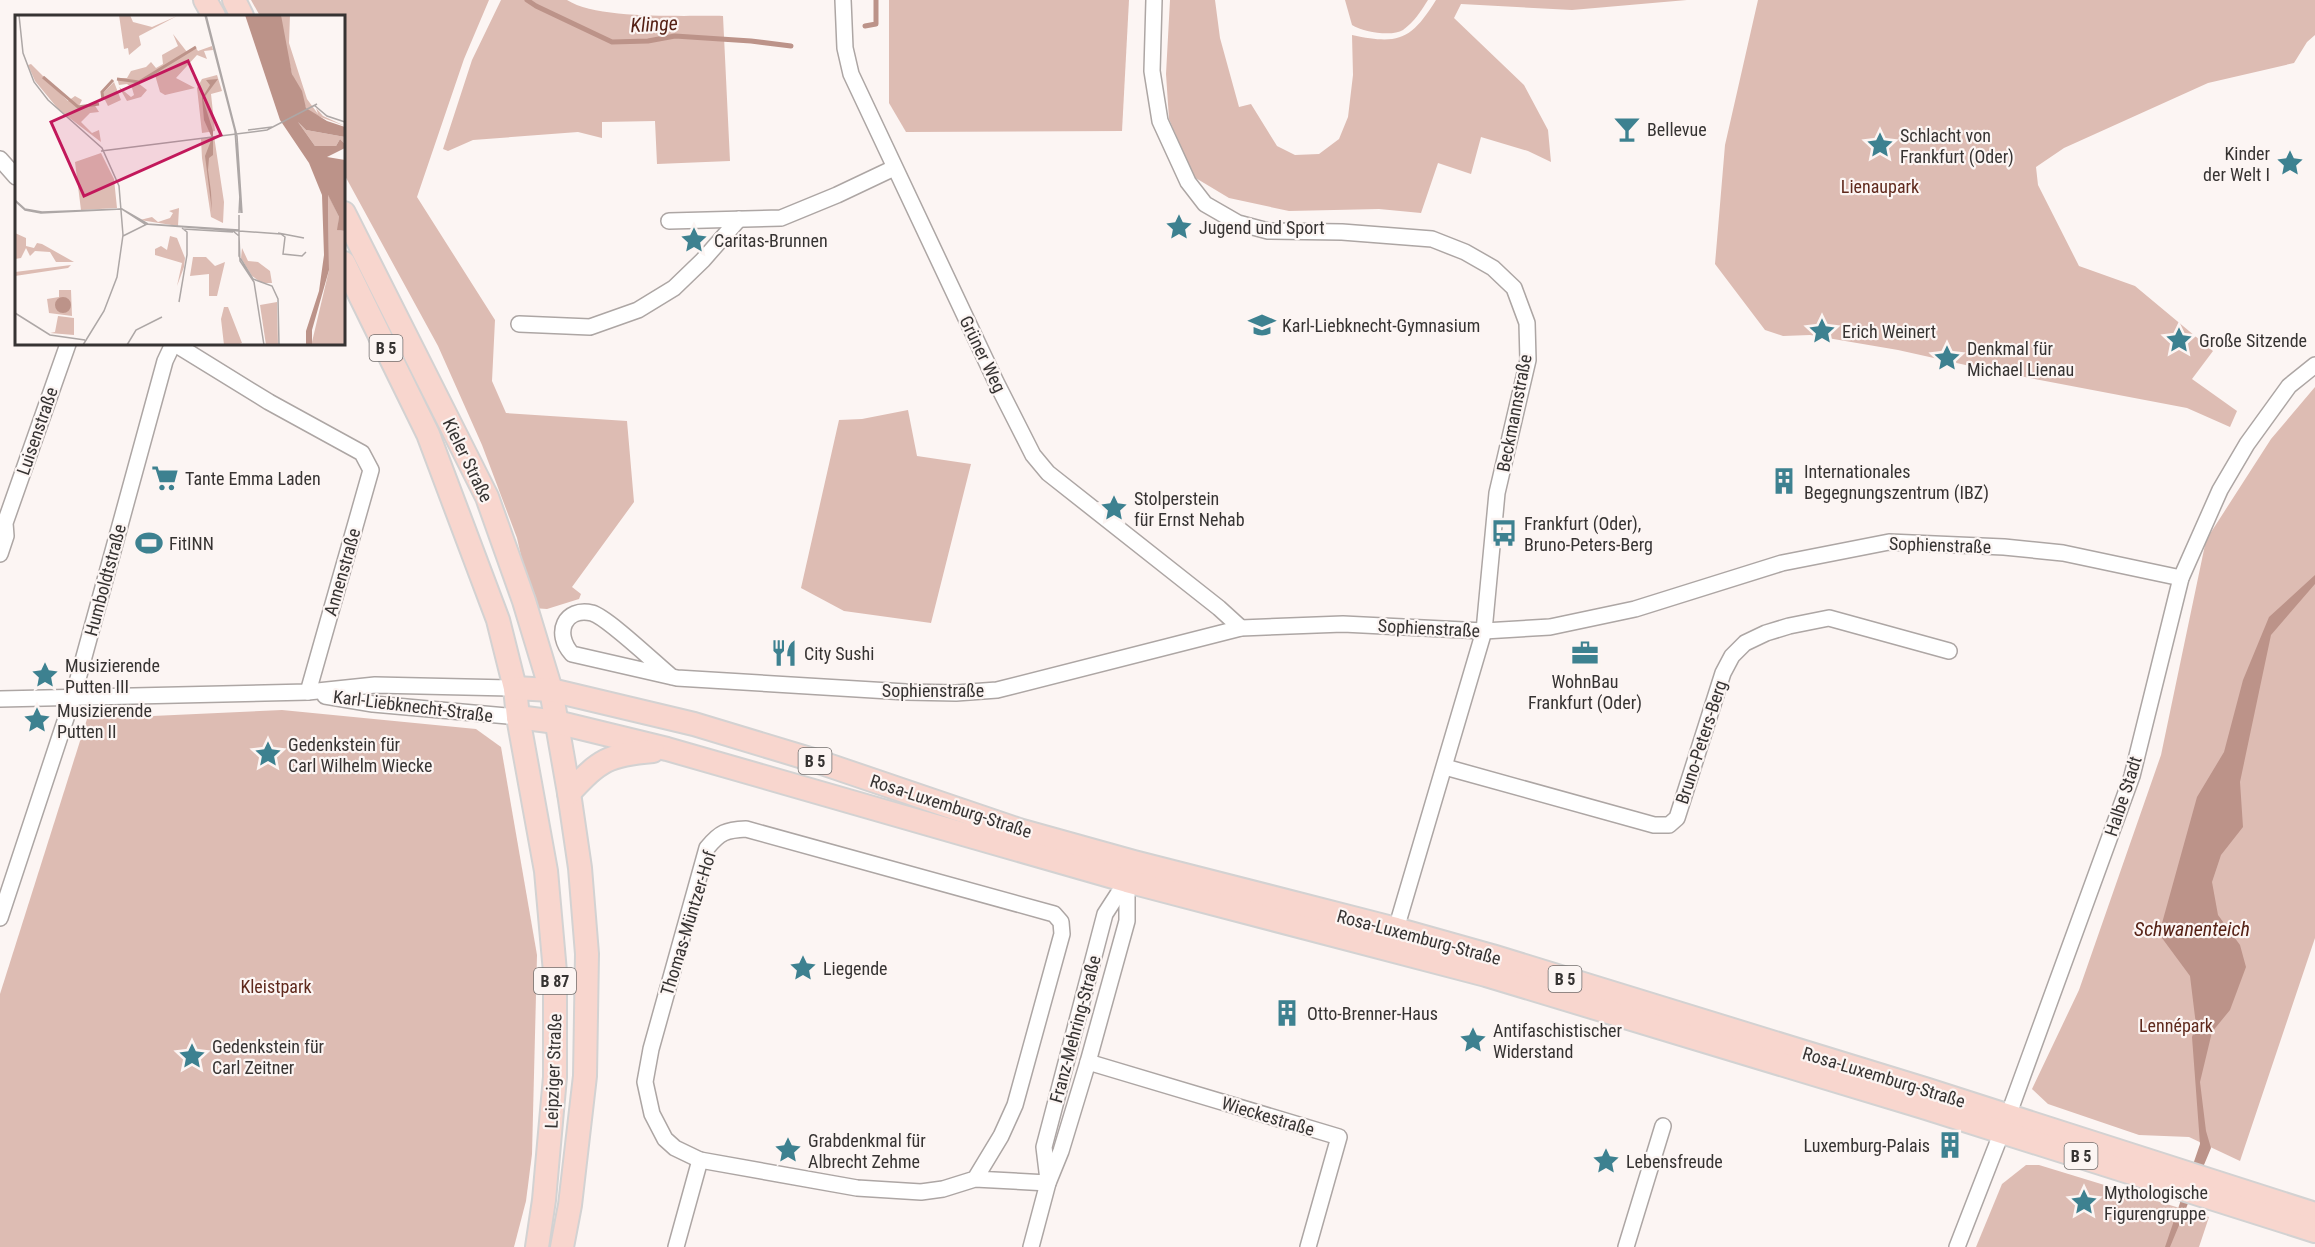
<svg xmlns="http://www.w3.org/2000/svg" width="2315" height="1247" font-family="'Roboto Condensed',sans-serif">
<rect width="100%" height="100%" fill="#fcf5f3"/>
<g fill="#ddbcb3">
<path d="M251,0H489L464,59L417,197L495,320L492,381L506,413L627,421L634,502L572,587L581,594L579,599L547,609L533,608L517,538L482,445L438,346L344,174V16H260Z"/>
<path d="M501,0H567C598,20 684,15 723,16L730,161L657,164L655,121L602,122V138L578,132L473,140L448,151L443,149L472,60Z"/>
<path d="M889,0H1129L1122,131L906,132L889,103Z"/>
<path d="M1170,0H1215L1220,38L1239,107L1251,104L1277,146L1295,155L1319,154L1339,139L1348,117L1353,75L1352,35C1399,45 1411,40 1436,0H1687L1572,10L1461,4L1454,18L1524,85L1548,130L1551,162L1528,151L1481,137L1471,174L1438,163L1421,213L1379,209L1289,211L1229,198L1194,177L1169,119L1166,74Z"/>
<path d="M1345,0H1428C1421,11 1414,22 1403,30C1392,37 1363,32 1352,25Z"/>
<path d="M1758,0H2315V35L2307,42L2294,63L2208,83L2064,148L2036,167L2038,185L2079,266L2135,286L2213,351L2192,379L2237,411L2230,427L2187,408L1988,370L1898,350L1810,335L1783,336L1765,330L1715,264L1725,145Z"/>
<path d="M2315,387V938L2240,1161L2189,1137L2139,1135L2048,1104L2032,1089L2079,990L2161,755L2206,540L2271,439Z"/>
<path d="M908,410L917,456L971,464L931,623L844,611L801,588L839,420L862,419Z"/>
<path d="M282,710L476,729L501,747L537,955L532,1154L526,1201L514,1247H0V994L87,719Z"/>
<path d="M2026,1165H2039L2209,1217L2199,1247H1976L2002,1184Z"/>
</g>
<path fill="#bc9389" d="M2315,575V584L2271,635L2240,782L2243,827L2221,855L2212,882L2218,915L2240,945L2246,967L2230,1010L2212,1032L2200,1082L2206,1131L2211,1148L2170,1247H2165L2200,1144L2192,1037L2196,1025L2190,976L2159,934L2197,797L2224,752L2243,680L2269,617Z"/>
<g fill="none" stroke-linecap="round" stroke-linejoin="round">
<g stroke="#bc9389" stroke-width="5">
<path d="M527,0L536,6L612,42L648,41L675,36L751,41L791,46"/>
<path d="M865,26L876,24V0"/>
</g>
<defs>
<g id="street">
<path d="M843,0L845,48L851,74L996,382L1033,455L1048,473L1219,608L1241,628"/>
<path d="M1154,0L1152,71L1160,121L1188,182L1205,204L1238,223L1268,231L1342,232L1432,239L1465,252L1493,268L1514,288L1527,323L1528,360L1497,493L1484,631L1396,929"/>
<path d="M0,159L16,177"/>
<path d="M669,221L781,218L837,195L894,168"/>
<path d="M519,324L590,327L638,310L674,288L703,260L739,219"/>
<path d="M175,344L269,402L362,453L371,470L308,692"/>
<path d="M0,554L6,536L5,523L68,344"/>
<path d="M672,677C656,664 607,617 592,613C565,607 553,633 572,654L677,678L906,692L956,693L997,690L1241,628L1343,624L1484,631L1550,627L1635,609L1782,563L1889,542L2004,547L2063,553L2181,578"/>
<path d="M325,696L373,704L518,717"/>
<path d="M0,699L308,692L375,685L515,688"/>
<path d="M1445,767L1654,825H1669L1677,818L1723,673L1732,656L1745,643L1766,633L1789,626L1829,618L1949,651"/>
<path d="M0,918L73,697L165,361L173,344"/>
<path d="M1088,1062L1339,1137L1308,1247"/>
<path d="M975,1179L1001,1136L1015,1105L1062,934L1061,922L1054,914L746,829C726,830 720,832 707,848L651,1049L645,1082L652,1114L665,1139L675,1148L700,1160L857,1188L921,1192L943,1189L975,1179L1048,1183"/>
<path d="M1048,1180L1044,1147L1105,914L1127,880"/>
<path d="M676,1247L700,1160"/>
<path d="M1031,1247L1048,1183L1061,1151L1088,1062L1127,921V881"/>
<path d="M1626,1247L1663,1126"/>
<path d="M1957,1247L2008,1116L2132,776L2181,578L2220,490L2247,444L2289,386L2315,365"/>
</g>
<g id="primary">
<path d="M205,0L214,16"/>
<path d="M234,0L242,16"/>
<path d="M344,213L487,497L524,601L551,690L569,793L580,868L587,954L585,1076L570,1205L562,1247"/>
<path d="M344,263L428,434L498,620L515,688L518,717L546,871L555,972V1077L544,1200L537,1247"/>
<path d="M515,688L551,690L694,724L813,760L1019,830L1134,862L1396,929L1492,956L1928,1090L2315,1214"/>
<path d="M518,717L556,722L667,749L1127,881L1486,975L1923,1107L2315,1231"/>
<path d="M569,793C600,760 607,755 653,751"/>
</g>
</defs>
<use href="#street" stroke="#ada6a4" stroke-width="18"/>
<use href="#primary" stroke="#d3d2d2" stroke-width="26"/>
<use href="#street" stroke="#fff" stroke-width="15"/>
<use href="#primary" stroke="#f8d6ce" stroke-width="22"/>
</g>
<defs>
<symbol id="bar-bare" viewBox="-9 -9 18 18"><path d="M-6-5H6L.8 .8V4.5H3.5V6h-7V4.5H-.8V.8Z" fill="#3d8190" stroke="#fcf5f3" stroke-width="2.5" paint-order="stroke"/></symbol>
<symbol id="sight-bare" viewBox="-9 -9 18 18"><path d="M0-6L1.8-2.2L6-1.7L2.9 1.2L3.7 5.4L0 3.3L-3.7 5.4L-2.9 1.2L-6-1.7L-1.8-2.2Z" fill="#3d8190" stroke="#fcf5f3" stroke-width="2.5" paint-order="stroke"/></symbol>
<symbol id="school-bare" viewBox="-9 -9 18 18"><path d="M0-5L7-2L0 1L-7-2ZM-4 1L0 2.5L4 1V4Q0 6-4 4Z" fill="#3d8190" stroke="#fcf5f3" stroke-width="2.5" paint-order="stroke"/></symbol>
<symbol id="supermarket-bare" viewBox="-9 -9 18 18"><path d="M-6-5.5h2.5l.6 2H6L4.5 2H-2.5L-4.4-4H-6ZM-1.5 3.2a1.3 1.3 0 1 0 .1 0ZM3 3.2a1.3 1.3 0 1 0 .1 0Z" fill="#3d8190" stroke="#fcf5f3" stroke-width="2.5" paint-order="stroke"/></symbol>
<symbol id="building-bare" viewBox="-9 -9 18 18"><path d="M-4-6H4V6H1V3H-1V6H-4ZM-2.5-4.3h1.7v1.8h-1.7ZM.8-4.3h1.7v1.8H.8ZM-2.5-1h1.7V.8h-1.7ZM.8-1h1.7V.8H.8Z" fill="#3d8190" stroke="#fcf5f3" stroke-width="2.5" paint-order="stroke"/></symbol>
<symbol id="bus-bare" viewBox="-9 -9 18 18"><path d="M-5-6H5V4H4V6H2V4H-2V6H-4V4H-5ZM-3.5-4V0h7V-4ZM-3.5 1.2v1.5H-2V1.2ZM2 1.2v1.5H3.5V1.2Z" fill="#3d8190" stroke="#fcf5f3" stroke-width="2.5" paint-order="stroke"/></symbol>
<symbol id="stadium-bare" viewBox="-9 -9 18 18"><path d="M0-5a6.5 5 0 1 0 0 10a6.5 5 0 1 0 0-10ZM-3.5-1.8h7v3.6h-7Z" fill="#3d8190" stroke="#fcf5f3" stroke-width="2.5" paint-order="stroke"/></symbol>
<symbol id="restaurant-bare" viewBox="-9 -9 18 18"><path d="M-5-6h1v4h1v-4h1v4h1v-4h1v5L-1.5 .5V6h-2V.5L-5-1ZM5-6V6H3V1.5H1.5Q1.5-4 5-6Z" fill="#3d8190" stroke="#fcf5f3" stroke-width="2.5" paint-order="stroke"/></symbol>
<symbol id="office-bare" viewBox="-9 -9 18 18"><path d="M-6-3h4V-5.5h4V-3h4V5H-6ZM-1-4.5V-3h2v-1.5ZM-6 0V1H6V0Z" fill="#3d8190" stroke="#fcf5f3" stroke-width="2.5" paint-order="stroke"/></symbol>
</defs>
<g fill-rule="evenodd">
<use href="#bar-bare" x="1608" y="110" width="38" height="38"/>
<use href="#sight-bare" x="1861" y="126" width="38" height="38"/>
<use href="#sight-bare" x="2271" y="144" width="38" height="38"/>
<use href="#sight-bare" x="1160" y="208" width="38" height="38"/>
<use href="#sight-bare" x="675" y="221" width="38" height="38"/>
<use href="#school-bare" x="1243" y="306" width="38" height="38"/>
<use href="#sight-bare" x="1803" y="312" width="38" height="38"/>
<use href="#sight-bare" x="2160" y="321" width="38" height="38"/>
<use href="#sight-bare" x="1928" y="339" width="38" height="38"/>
<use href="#supermarket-bare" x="146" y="459" width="38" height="38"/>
<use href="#building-bare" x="1765" y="462" width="38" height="38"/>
<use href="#sight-bare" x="1095" y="489" width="38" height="38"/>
<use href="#bus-bare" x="1485" y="514" width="38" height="38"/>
<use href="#stadium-bare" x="130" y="524" width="38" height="38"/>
<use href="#restaurant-bare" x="765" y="634" width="38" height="38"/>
<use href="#office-bare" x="1566" y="634" width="38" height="38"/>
<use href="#sight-bare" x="26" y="656" width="38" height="38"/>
<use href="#sight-bare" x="18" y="701" width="38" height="38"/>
<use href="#sight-bare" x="249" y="735" width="38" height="38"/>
<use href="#sight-bare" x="784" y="949" width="38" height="38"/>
<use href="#building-bare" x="1268" y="994" width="38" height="38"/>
<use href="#sight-bare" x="1454" y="1021" width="38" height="38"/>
<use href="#sight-bare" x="173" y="1037" width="38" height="38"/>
<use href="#building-bare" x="1931" y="1126" width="38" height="38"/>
<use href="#sight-bare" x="769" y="1131" width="38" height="38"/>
<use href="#sight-bare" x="1587" y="1142" width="38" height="38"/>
<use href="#sight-bare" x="2065" y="1183" width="38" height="38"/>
</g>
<g text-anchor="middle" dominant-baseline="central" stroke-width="4.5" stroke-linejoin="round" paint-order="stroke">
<g fill="#fcf5f3" stroke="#716d6c" stroke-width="1.5">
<rect x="369.5" y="335" width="33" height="26" rx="4.5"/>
<rect x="798.5" y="748" width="33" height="26" rx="4.5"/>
<rect x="1548.5" y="966" width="33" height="26" rx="4.5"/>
<rect x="534" y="968" width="42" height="26" rx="4.5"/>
<rect x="2064.5" y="1143" width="33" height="26" rx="4.5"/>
</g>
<g font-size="16" font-weight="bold" fill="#363332">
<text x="386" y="348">B 5</text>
<text x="815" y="761">B 5</text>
<text x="1565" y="979">B 5</text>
<text x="555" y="981">B 87</text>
<text x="2081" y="1156">B 5</text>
</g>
<g font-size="18" fill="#363332" stroke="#fcf5f3" text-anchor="start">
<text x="1647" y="129">Bellevue</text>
<text x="1900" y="135">Schlacht von<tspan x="1900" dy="21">Frankfurt (Oder)</tspan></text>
<text x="2270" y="153" text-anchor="end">Kinder<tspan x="2270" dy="21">der Welt I</tspan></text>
<text x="1199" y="227">Jugend und Sport</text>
<text x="714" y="240">Caritas-Brunnen</text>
<text x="1282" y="325">Karl-Liebknecht-Gymnasium</text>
<text x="1842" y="331">Erich Weinert</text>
<text x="2199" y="340">Große Sitzende</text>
<text x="1967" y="348">Denkmal für<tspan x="1967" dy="21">Michael Lienau</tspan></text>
<text x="1804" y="471">Internationales<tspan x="1804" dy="21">Begegnungszentrum (IBZ)</tspan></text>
<text x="185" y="478">Tante Emma Laden</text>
<text x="1134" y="498">Stolperstein<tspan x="1134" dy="21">für Ernst Nehab</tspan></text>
<text x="1524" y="523">Frankfurt (Oder),<tspan x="1524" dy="21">Bruno-Peters-Berg</tspan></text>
<text x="169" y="543">FitINN</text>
<text x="804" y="653">City Sushi</text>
<text x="65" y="665">Musizierende<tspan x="65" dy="21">Putten III</tspan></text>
<text x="1585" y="681" text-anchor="middle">WohnBau<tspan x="1585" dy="21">Frankfurt (Oder)</tspan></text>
<text x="57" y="710">Musizierende<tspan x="57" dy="21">Putten II</tspan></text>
<text x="288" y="744">Gedenkstein für<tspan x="288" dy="21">Carl Wilhelm Wiecke</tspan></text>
<text x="823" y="968">Liegende</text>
<text x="1307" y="1013">Otto-Brenner-Haus</text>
<text x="1493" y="1030">Antifaschistischer<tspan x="1493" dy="21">Widerstand</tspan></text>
<text x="212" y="1046">Gedenkstein für<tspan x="212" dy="21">Carl Zeitner</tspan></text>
<text x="808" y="1140">Grabdenkmal für<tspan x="808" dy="21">Albrecht Zehme</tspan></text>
<text x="1930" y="1145" text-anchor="end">Luxemburg-Palais</text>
<text x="1626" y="1161">Lebensfreude</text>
<text x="2104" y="1192">Mythologische<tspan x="2104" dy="21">Figurengruppe</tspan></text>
</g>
<g font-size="18" fill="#5f291c" stroke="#fcf5f3">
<text x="1880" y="186">Lienaupark</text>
<text x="276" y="986">Kleistpark</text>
<text x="2176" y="1025">Lennépark</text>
</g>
<g font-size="18" fill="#363332" stroke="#fcf5f3">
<text transform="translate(983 354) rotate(64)">Grüner Weg</text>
<text transform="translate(1514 413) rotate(-79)">Beckmannstraße</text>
<text transform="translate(37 431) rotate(-71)">Luisenstraße</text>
<text transform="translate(468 460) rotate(64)">Kieler Straße</text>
<text transform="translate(1940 545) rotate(2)">Sophienstraße</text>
<text transform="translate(342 572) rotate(-74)">Annenstraße</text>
<text transform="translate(105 580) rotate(-75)">Humboldtstraße</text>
<text transform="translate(1429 628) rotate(3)">Sophienstraße</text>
<text x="933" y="690">Sophienstraße</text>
<text transform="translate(413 706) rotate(7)">Karl-Liebknecht-Straße</text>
<text transform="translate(1701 742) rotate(-72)">Bruno-Peters-Berg</text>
<text transform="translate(2123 796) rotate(-72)">Halbe Stadt</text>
<text transform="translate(951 806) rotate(18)">Rosa-Luxemburg-Straße</text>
<text transform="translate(688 923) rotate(-73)">Thomas-Müntzer-Hof</text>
<text transform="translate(1419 937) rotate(15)">Rosa-Luxemburg-Straße</text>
<text transform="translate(1075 1029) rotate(-75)">Franz-Mehring-Straße</text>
<text transform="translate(553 1071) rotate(-88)">Leipziger Straße</text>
<text transform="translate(1884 1077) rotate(17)">Rosa-Luxemburg-Straße</text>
<text transform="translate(1268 1116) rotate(17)">Wieckestraße</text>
</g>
<g font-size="20" font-style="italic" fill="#552115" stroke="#fcf5f3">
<text transform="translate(654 24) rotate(-3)">Klinge</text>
<text x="2192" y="929">Schwanenteich</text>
</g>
</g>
<g transform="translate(15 15)">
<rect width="330" height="330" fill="#fcf5f3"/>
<path d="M104,0H115L118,7L137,12L162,1L124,21L126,30L114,40L113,33L109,34ZM267,0H275L274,28L292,84L303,99L301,93L308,101L330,111L300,100L291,93L277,59L264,5ZM158,19L172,37L180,32L183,36L197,31L198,35L189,36L192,44L182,40L161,63L180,73L150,80L145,77L140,60L123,68L132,75L126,82L112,86L104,72L116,82L119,80L117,73L112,69L104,70L102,63H112L116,56L131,52L136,47L141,53L148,49L147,40L163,31ZM16,49L53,86L60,81L67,85L64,91L79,89L84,97L75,98L66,107L77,118L84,115L86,127L44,95L20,66L13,50ZM202,60L207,76L196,79L200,116L187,118L182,73L187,64ZM99,67L106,85L93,91L87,79ZM283,107L291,115L330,122V129L325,124L321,131H300ZM199,121L209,187L208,208L196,202L187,143L186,124ZM86,138L99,164L102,193L66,195L60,147ZM313,179L324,202L323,215L330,216V330H297V327L314,255ZM164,193L163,211L125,205L137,202L143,207L155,203L158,198L154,196ZM0,218L11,223V231L19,233L22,228L27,229L59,247H41L35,237L20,236L15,241L11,233L6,243L0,244ZM155,221L162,223L170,243L169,252L162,271L167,248L140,240V234L146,231L152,235ZM227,233L233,246L243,247L255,256L257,268H247L237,261L226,243ZM178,242H191L200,251L210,247L202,281H194V259L175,261ZM56,250L53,253L0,261V257ZM44,275H56L57,301L34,298L32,284L44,282ZM262,287L263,330H251L245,290ZM209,292H213L227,328L222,330H209L206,304ZM43,301L59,303V320L35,318L40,317Z" fill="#ddbcb3"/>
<path d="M230,0H266L277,59L287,76L291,93L312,106L330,112V122L291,115L283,107L300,131H321L325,124L330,129V133L312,142L330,145V216L322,215L324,202L313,180L314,255L297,315V330H291V316L304,276L309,240L307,180L294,148L265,105ZM203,64L188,84L198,116V140L194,143L193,155L196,177L197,196L190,141L197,123L189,105L187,83L195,70L191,65ZM40 290a8 8 0 1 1 16 0a8 8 0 1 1-16 0Z" fill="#bc9389"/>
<path fill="none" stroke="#bc9389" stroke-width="3" d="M28,62L63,92L84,89M102,64L124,67L181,32M88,85L87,77L98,65"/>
<path fill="none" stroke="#ada7a6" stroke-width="1.5" d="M4,0L8,38L19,67L33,85L87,133L104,171L108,220L102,262L89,296L68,330M190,0L220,116L226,198M191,0L222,121L227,198M299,90L312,101L330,107M233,115L257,112M221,128L224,152M86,136L252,115L302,89M0,185L10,194L27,197L107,194L133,209M0,186L10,195L26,198L107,194L130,209L266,219L270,222L268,239L287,241L291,237M224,198L225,179M224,200V241L238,264L257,271L263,284L264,330M168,214L218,217M218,216L224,221L225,246L239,267L249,330M263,218L289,223M108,221L132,209L224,215M164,287L172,240V217L167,213M0,298L35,320L70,325M112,330L121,315L147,302"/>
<path fill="#c2185b" fill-opacity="0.15" stroke="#c2185b" stroke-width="3" d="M173,46L206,120L69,181L36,107Z"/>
<rect width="330" height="330" fill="none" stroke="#363332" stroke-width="3"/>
</g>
</svg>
